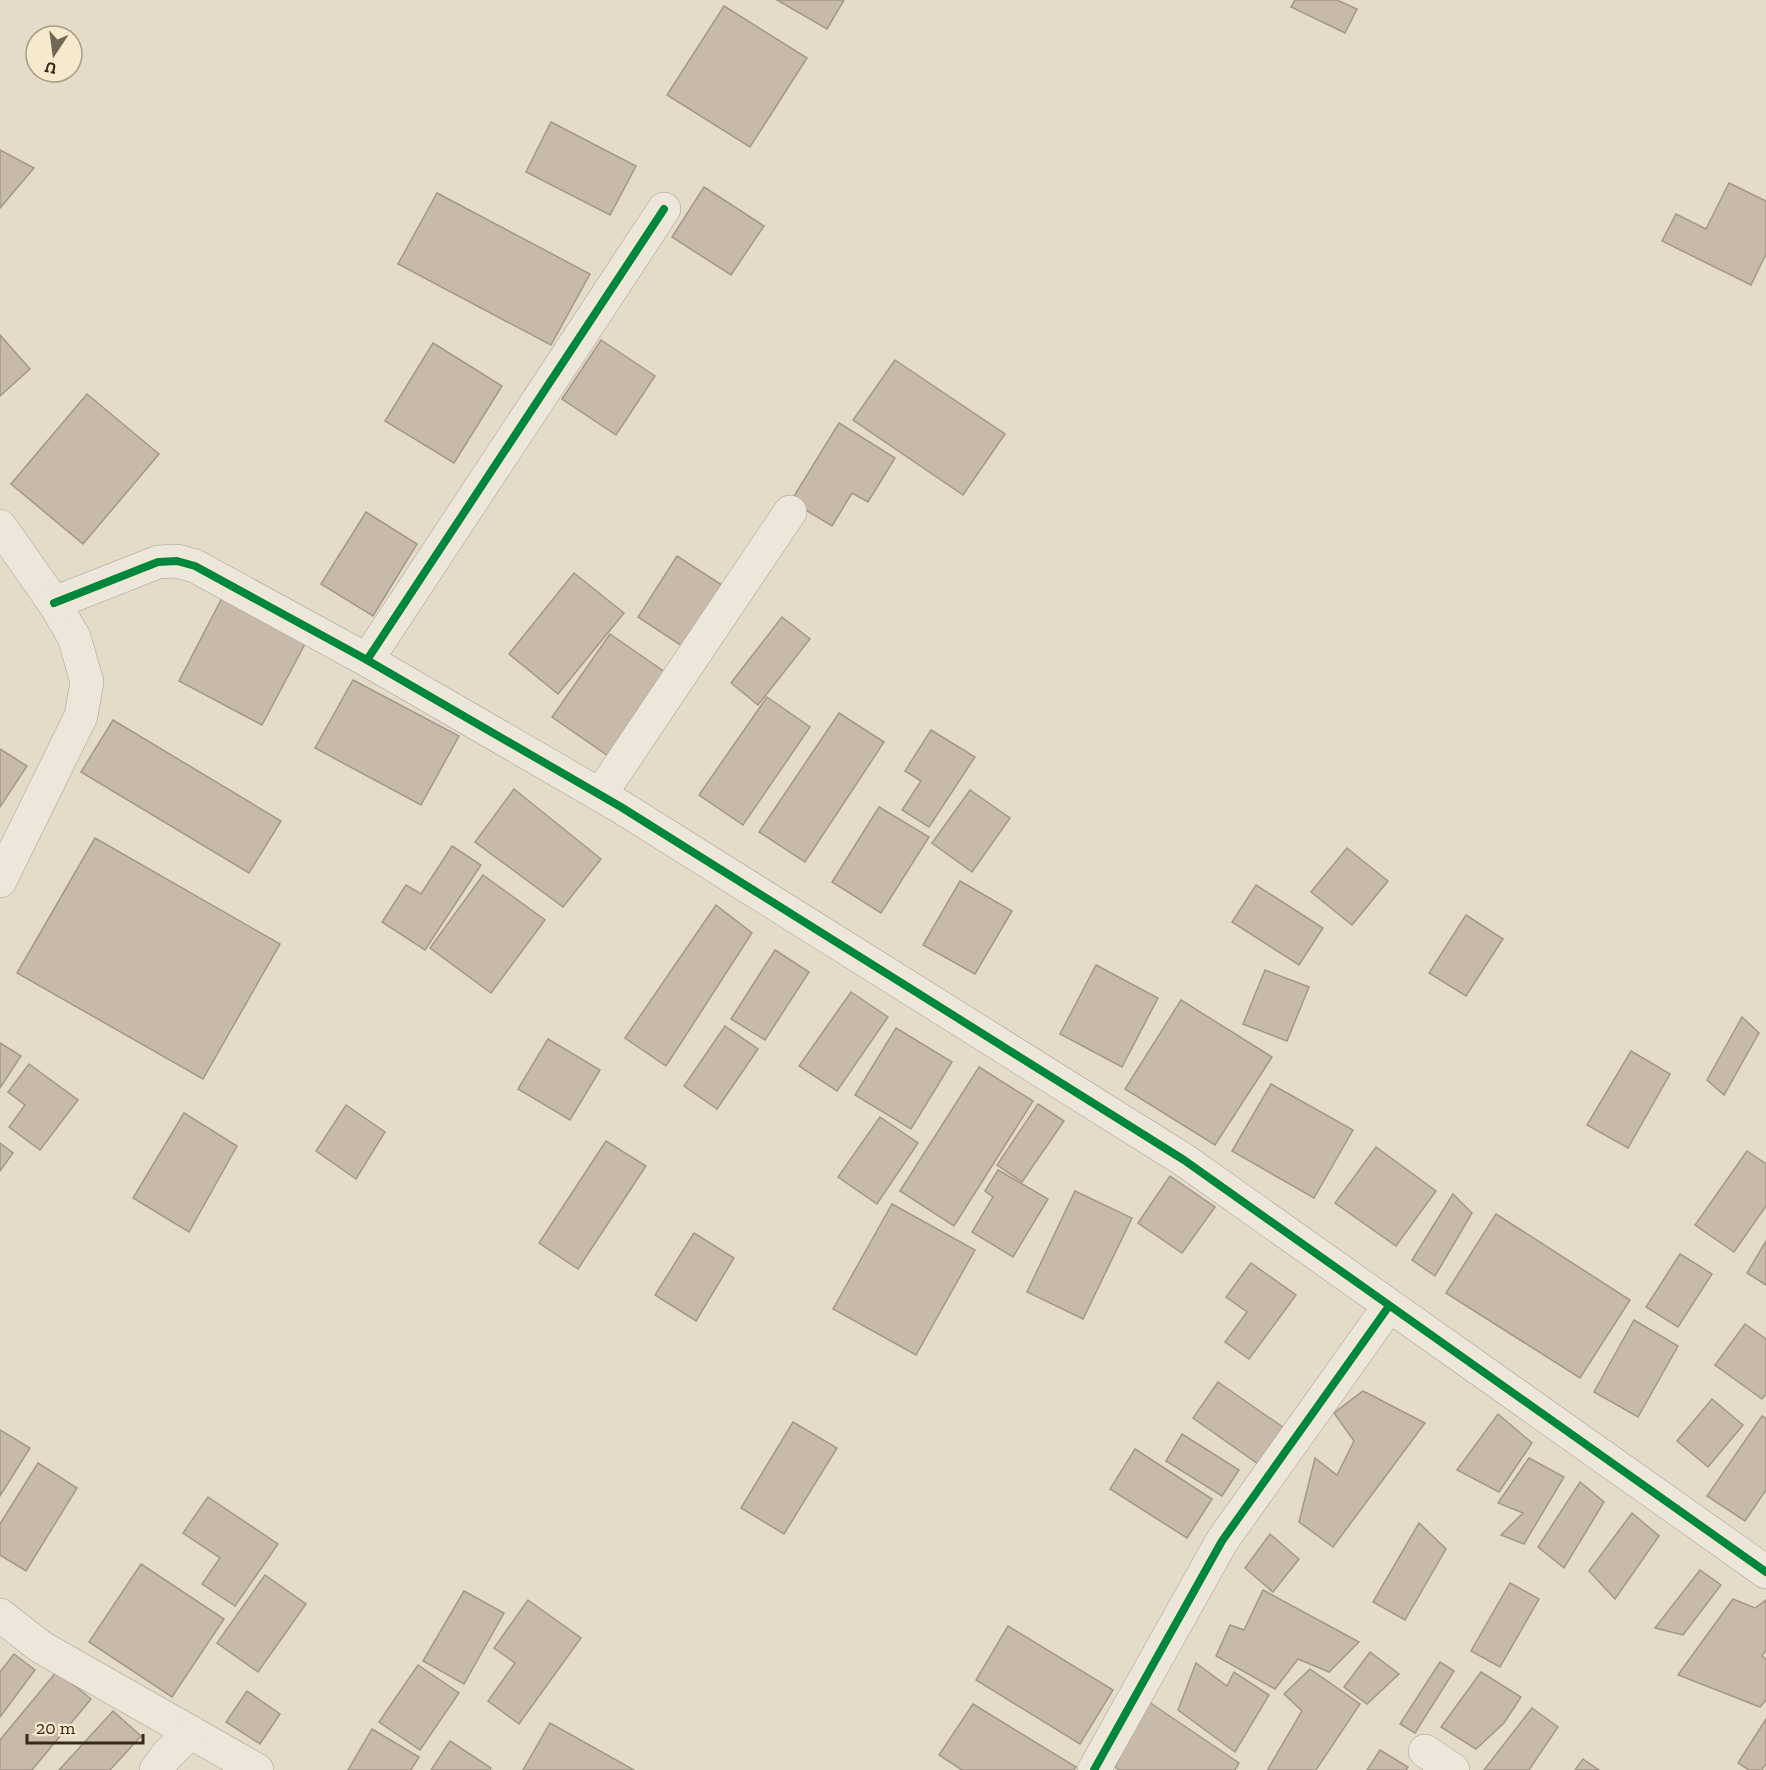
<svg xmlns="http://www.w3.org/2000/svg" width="1766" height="1770" font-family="'Zilla Slab',serif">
<rect width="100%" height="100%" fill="#e4dcc9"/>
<g fill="#c8baaa" stroke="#a49789" stroke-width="1.5">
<path d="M777,0H844L827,29Z"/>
<path d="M1295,0H1337L1357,9L1345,33L1291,7Z"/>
<path d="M724,6L807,58L750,147L667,95Z"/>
<path d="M551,122L636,166L610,215L526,172Z"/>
<path d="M0,150L34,168L0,208Z"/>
<path d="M1729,183L1766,201V254L1751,285L1662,241L1676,214L1706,229Z"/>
<path d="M704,187L764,226L731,275L672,237Z"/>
<path d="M437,193L590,274L551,345L398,264Z"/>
<path d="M0,335L30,369L0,396Z"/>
<path d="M601,340L655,376L616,435L562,399Z"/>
<path d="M433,343L502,386L454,463L385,421Z"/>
<path d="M895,360L1005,434L963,495L853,420Z"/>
<path d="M87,394L159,454L83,544L11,484Z"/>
<path d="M839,423L895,458L868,502L852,493L832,526L791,501Z"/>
<path d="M366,512L417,544L373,616L321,584Z"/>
<path d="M677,556L728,589L688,650L638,617Z"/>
<path d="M574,573L624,613L558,694L509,654Z"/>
<path d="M222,598L306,642L262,725L179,681Z"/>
<path d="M782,617L810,639L758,705L731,683Z"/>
<path d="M610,634L672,677L614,760L552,717Z"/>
<path d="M353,680L459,736L421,805L315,748Z"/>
<path d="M767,697L810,727L743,825L699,795Z"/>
<path d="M839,713L884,742L805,862L759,832Z"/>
<path d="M113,720L281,821L249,873L81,772Z"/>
<path d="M931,730L975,757L929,827L902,810L921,781L905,771Z"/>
<path d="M0,749L27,766L0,807Z"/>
<path d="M514,789L601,859L563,907L475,842Z"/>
<path d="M970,790L1010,818L972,872L932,843Z"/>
<path d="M879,807L929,837L881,913L832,882Z"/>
<path d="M95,838L280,944L203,1079L17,973Z"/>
<path d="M452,846L481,865L425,950L382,922L406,885L421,894Z"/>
<path d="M1347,848L1388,881L1352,925L1311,892Z"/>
<path d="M483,875L545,920L491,993L430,948Z"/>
<path d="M960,881L1012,911L975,974L923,945Z"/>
<path d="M1256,885L1323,928L1299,965L1232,922Z"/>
<path d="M716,905L752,933L666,1066L625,1038Z"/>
<path d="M1466,915L1503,939L1466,996L1429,973Z"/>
<path d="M775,950L809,972L765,1040L731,1019Z"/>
<path d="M1096,965L1158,998L1122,1067L1060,1034Z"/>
<path d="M1265,970L1309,987L1287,1041L1243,1024Z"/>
<path d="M851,992L888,1017L837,1091L799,1066Z"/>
<path d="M1181,1000L1272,1057L1215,1145L1125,1089Z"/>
<path d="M1742,1017L1759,1033L1724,1095L1707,1080Z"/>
<path d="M725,1026L758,1049L717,1109L684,1086Z"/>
<path d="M896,1028L952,1062L911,1129L855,1095Z"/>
<path d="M548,1039L600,1070L570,1120L518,1089Z"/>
<path d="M0,1043L21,1056L0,1088Z"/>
<path d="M1631,1051L1670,1074L1628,1148L1587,1125Z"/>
<path d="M29,1064L78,1100L40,1150L9,1127L25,1105L8,1092Z"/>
<path d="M979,1067L1033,1101L954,1226L900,1191Z"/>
<path d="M1271,1084L1353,1130L1314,1198L1232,1151Z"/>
<path d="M1038,1104L1064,1121L1022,1182L997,1165Z"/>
<path d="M346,1105L385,1132L356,1179L316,1151Z"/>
<path d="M184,1113L237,1146L189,1232L133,1198Z"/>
<path d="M880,1117L918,1143L877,1204L838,1177Z"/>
<path d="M606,1141L646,1166L578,1269L539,1243Z"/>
<path d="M0,1143L13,1153L0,1171Z"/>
<path d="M1376,1147L1436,1191L1396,1246L1335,1203Z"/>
<path d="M1747,1151L1766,1164V1206L1734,1252L1695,1225Z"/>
<path d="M998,1170L1048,1199L1013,1257L972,1232L993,1197L985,1191Z"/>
<path d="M1170,1176L1215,1207L1182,1253L1138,1223Z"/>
<path d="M1075,1191L1132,1218L1083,1319L1027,1292Z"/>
<path d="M1453,1194L1472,1213L1435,1276L1412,1260Z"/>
<path d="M892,1204L975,1250L916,1355L833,1309Z"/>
<path d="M1496,1214L1630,1300L1580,1378L1446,1293Z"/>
<path d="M694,1233L734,1258L696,1321L655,1295Z"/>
<path d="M1766,1241V1285L1747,1273Z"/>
<path d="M1680,1254L1712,1274L1678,1327L1646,1307Z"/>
<path d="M1251,1263L1296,1295L1249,1359L1225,1342L1247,1312L1226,1297Z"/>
<path d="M1634,1320L1678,1346L1638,1417L1594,1392Z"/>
<path d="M1745,1324L1766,1339V1394L1762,1399L1715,1365Z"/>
<path d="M1218,1382L1287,1430L1261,1466L1193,1418Z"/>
<path d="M1363,1391L1425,1423L1333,1547L1299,1522L1315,1458L1337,1475L1354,1441L1334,1413Z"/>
<path d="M1712,1399L1743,1425L1708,1467L1677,1441Z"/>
<path d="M1498,1414L1532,1443L1499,1492L1457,1470Z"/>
<path d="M1762,1416L1766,1418V1490L1745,1521L1707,1496Z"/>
<path d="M793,1422L837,1448L784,1534L741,1508Z"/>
<path d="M0,1430L30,1448L0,1496Z"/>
<path d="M1182,1434L1239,1470L1222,1496L1166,1461Z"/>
<path d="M1135,1449L1212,1499L1187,1538L1110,1489Z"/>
<path d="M1529,1458L1564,1477L1524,1544L1501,1535L1523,1513L1498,1503Z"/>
<path d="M38,1463L77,1488L26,1571L0,1555V1524Z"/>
<path d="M1580,1482L1604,1502L1564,1568L1538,1547Z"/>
<path d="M208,1497L278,1544L235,1606L202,1584L220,1558L183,1533Z"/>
<path d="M1632,1513L1659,1536L1615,1599L1589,1571Z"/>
<path d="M1419,1523L1446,1549L1405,1620L1373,1602Z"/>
<path d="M1270,1534L1299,1559L1273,1592L1245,1568Z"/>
<path d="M141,1564L224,1619L172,1697L89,1642Z"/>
<path d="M1700,1570L1721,1585L1683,1635L1655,1628Z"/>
<path d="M265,1575L306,1604L258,1672L217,1643Z"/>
<path d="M1510,1583L1539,1599L1500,1667L1471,1651Z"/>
<path d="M1263,1590L1359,1642L1329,1672L1298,1659L1275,1689L1216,1656L1230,1625L1244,1630Z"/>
<path d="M464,1591L504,1613L464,1684L423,1661Z"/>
<path d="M1733,1599L1755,1608L1766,1600V1650L1762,1656L1766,1659V1700L1760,1707L1678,1675Z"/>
<path d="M528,1600L581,1638L519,1724L488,1701L515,1663L494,1648Z"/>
<path d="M1008,1626L1113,1690L1080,1744L976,1680Z"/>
<path d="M1370,1652L1399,1674L1367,1704L1344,1687Z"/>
<path d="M14,1654L35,1670L0,1717V1672Z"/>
<path d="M1440,1662L1454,1671L1415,1733L1400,1724Z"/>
<path d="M1196,1663L1227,1686L1234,1672L1269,1695L1235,1752L1178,1710Z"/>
<path d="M418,1665L459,1693L420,1750L379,1722Z"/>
<path d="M1310,1669L1360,1704L1316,1770H1270L1268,1769L1302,1711L1284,1694Z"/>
<path d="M57,1671L91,1699L32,1770H0V1740Z"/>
<path d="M1481,1672L1521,1697L1504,1723L1476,1749L1441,1727Z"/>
<path d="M247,1691L280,1714L260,1744L226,1722Z"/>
<path d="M1146,1700L1239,1763L1235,1770H1119L1115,1767Z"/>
<path d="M973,1704L1076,1767L1074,1770H962L939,1755Z"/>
<path d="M1532,1708L1558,1727L1529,1770H1484Z"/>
<path d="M113,1711L141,1736L110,1770H59Z"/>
<path d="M1766,1719V1764L1762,1770H1749L1738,1763Z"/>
<path d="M550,1723L634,1770H523Z"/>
<path d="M372,1729L419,1757L411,1770H348Z"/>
<path d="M450,1741L491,1768L490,1770H431Z"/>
<path d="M1380,1750L1408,1767L1406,1770H1367Z"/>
<path d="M1583,1759L1599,1770H1575Z"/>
</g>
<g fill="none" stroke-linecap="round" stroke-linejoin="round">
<defs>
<g id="street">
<path d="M0,526L54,603L74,637L87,682L81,716L0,881"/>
<path d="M54,603L158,562L177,561L195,566L367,660L621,807L1184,1160L1766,1572"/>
<path d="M367,660L664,209"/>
<path d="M600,795L790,512"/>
<path d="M0,1615L41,1647L257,1770"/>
<path d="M1425,1751L1453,1770"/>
<path d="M156,1770L167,1755L191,1732"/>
<path d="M1094,1770L1222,1541L1389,1306"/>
</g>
</defs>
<use href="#street" stroke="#a9a093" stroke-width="34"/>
<use href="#street" stroke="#ece6db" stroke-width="33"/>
<defs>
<g id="cycleway">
<path d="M54,603L158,562L177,561L195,566L367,660L621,807L1184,1160L1766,1572"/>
<path d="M367,660L664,209"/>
<path d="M1094,1770L1222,1541L1389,1306"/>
</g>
</defs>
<use href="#cycleway" stroke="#f6eace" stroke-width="11"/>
<use href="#cycleway" stroke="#00873e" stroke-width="8"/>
</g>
<g transform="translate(54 54) rotate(193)"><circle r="28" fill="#f6eace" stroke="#a99c86" stroke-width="1.5"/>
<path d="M0-4.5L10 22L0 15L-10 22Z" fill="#736758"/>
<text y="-9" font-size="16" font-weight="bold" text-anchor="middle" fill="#36281b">U</text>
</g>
<path d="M27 1734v9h116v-9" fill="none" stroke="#36281b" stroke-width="3"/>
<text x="36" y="1734" font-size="18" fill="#36281b" stroke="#f6eace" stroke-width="4.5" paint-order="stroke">20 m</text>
</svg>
